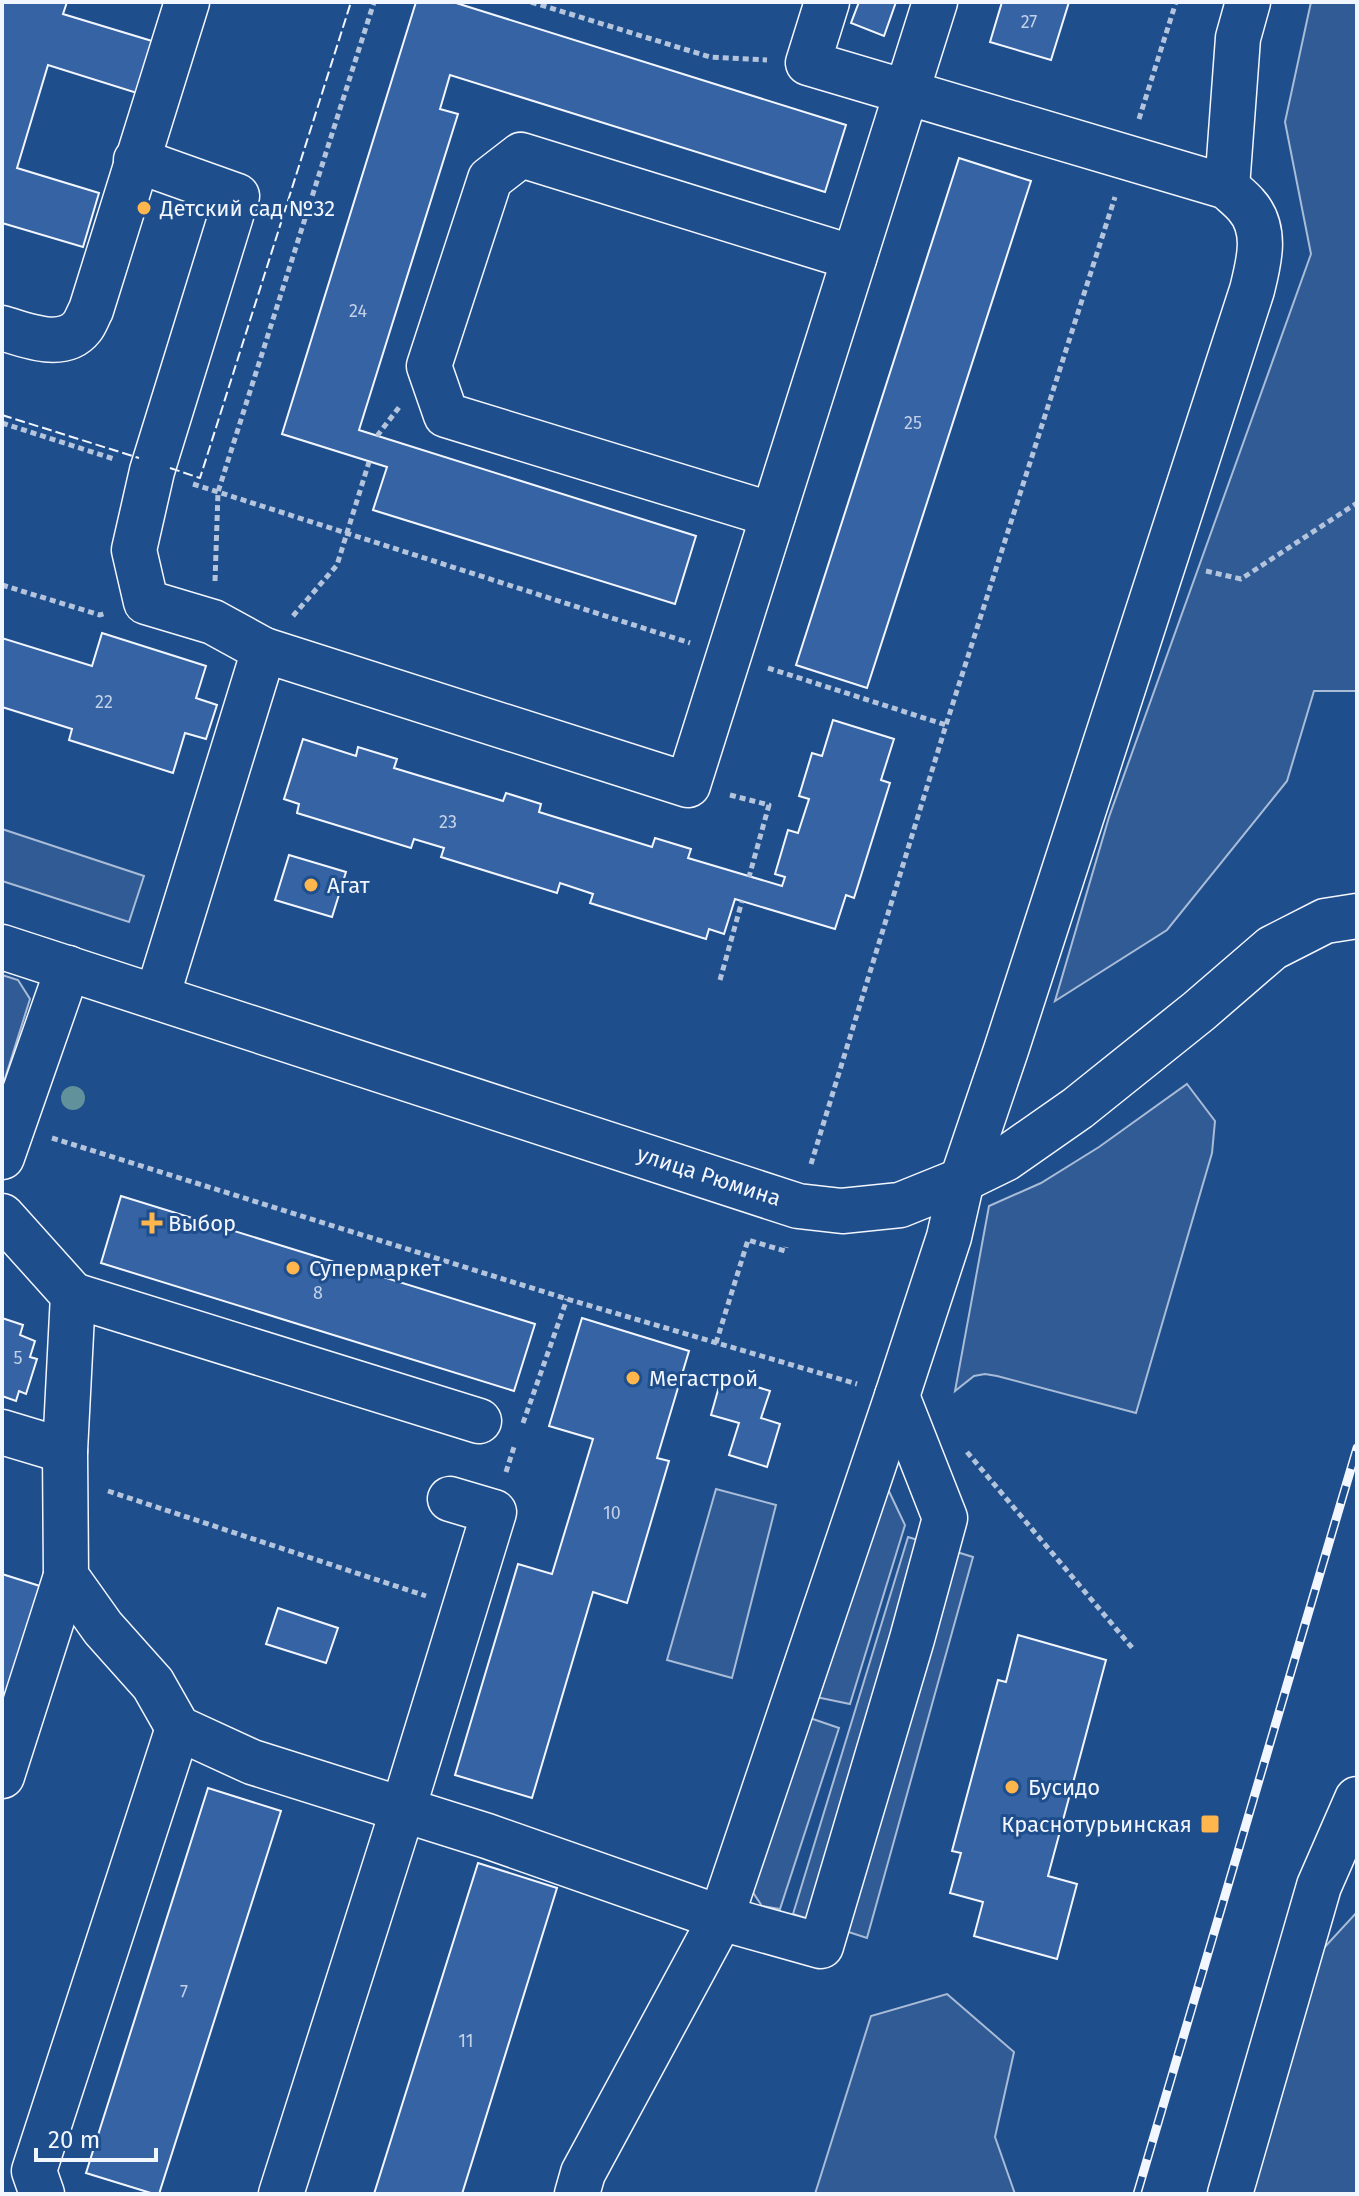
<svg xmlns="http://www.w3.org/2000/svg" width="1359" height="2196" font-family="'Fira Sans',sans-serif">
<rect width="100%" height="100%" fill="#1f4e8c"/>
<g fill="#305b95" stroke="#a8bbd7" stroke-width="2">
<path d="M1311,2H1357V691H1314L1287,781L1167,930L1055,1001L1109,817L1311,254L1285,122Z"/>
<path d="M2,829L144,876L129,922L2,881Z"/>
<path d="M2,975L18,980L30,999L2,1088Z"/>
<path d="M1187,1084L1215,1121L1212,1153L1136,1413L997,1376L985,1374L974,1376L955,1391L989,1206L1041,1183L1099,1147Z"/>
<path d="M886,1485L905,1525L850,1704L816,1697Z"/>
<path d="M716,1489L776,1505L732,1678L667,1660Z"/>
<path d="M908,1537L973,1557L867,1938L793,1914Z"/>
<path d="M807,1717L839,1728L780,1909L762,1906L752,1891Z"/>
<path d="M1357,1912V2194H1244L1310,1963Z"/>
<path d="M947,1994L1014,2052L995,2137L1015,2194H815L871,2016Z"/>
</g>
<g fill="#3563a3" stroke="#f2f6ff" stroke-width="2">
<path d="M2,2H67L63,14L152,41L137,93L48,65L17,168L99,193L83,247L2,223Z"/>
<path d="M416,2H453L846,125L825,192L450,75L440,109L458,114L359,430L696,536L675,604L373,510L387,467L282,434Z"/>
<path d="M859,2H896L884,36L851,23Z"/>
<path d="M1002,2H1069L1051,60L990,42Z"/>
<path d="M959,158L1031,181L867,688L796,665Z"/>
<path d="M102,633L206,666L196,698L217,705L206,739L185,733L173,773L69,740L72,729L2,707V638L92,666Z"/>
<path d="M833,720L894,739L881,780L890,783L854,898L846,895L835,929L735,899L724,934L709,929L706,939L590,903L593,894L560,883L557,893L441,857L444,848L414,839L411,848L297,813L299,804L284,799L303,739L356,756L358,747L397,759L394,768L503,801L506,793L541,804L539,812L652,847L655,838L691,849L688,858L782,886L785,877L775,874L788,830L798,833L809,799L799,796L812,753L822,756Z"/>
<path d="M289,855L346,872L332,917L275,900Z"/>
<path d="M121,1196L535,1324L514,1391L101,1263Z"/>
<path d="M2,1318L23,1325L20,1335L35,1341L30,1357L37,1359L26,1394L19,1391L16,1401L2,1396Z"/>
<path d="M582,1318L689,1351L657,1458L669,1461L627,1603L593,1592L532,1798L455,1775L518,1564L552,1574L593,1439L549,1426Z"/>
<path d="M722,1376L770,1391L761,1418L780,1424L767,1467L729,1455L739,1423L711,1415Z"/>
<path d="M2,1574L43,1587L2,1717Z"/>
<path d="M278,1608L338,1628L326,1663L266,1644Z"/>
<path d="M1018,1635L1106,1660L1048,1876L1077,1884L1057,1959L974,1936L983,1902L950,1893L961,1853L952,1851L998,1680L1006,1682Z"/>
<path d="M208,1788L281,1811L159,2194H154L86,2173Z"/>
<path d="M478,1863L557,1888L462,2194H374Z"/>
</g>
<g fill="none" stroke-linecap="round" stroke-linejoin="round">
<defs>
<g id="minor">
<path d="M136,160L237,196L152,471L134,550L146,602L213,622L264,650L157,997"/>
<path d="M1227,187L1238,38L1248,2"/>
<path d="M2,328C26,335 63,351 82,327C86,322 88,315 91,310L187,2"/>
<path d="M773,515L446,415L429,366L490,179L521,155L854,258"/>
<path d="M264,650L688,785L935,2"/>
<path d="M2,1157L68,968"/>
<path d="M2,1216L73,1295L65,1451L66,1576L103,1628L153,1684L178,1728L252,1762L487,1836L721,1918L821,1946L912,1639L945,1518L897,1396"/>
<path d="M73,1295L479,1421"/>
<path d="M2,1432L65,1451"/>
<path d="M2,1776L66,1576"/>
<path d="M42,2194L34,2171L178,1728"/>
<path d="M281,2194L403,1809L494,1512L450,1499"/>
<path d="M577,2194L583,2173L721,1918L897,1396L949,1237L962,1180L1006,1050L1252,290C1259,262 1268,229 1246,205C1240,198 1233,193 1227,187L808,63L827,2"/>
<path d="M1230,2194L1319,1886L1357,1799"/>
</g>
<path id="major" d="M2,947L798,1206L842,1211L900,1205L962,1180L1005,1159L1078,1108L1199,1011L1272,948L1325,921L1357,916"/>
</defs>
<use href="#minor" stroke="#f2f6ff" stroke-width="47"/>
<use href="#major" stroke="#f2f6ff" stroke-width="47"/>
<g stroke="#b3c4dc" stroke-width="5" stroke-dasharray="6 4" stroke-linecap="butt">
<path d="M531,2L710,57L767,60"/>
<path d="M1139,119L1176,2"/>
<path d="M2,423L114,459"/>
<path d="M377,436L400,406"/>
<path d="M193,484L690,643"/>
<path d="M1206,571L1241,579L1357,503"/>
<path d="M215,581L218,492L374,2"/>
<path d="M2,585L100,615L106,613"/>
<path d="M293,616L337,565L369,462"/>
<path d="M768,668L946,725"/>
<path d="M730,795L769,805L749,877"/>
<path d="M720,980L742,901"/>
<path d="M52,1138L567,1299L857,1384"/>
<path d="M811,1164L946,725L1115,197"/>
<path d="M716,1343L748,1240L785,1251L786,1247"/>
<path d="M523,1423L567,1299"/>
<path d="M967,1452L1134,1650"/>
<path d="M506,1472L514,1447"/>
<path d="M108,1491L426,1596"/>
</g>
<use href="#minor" stroke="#1f4e8c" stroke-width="44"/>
<use href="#major" stroke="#1f4e8c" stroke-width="44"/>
<defs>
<path id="rail" d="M1137,2194L1357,1448"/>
</defs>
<use href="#rail" stroke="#f2f6ff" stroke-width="9"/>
<use href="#rail" stroke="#1f4e8c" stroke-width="6" stroke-dasharray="18" stroke-linecap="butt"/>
<g stroke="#f2f6ff" stroke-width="2" stroke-dasharray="10 4" stroke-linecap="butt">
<path d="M2,415L139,458"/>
<path d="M170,468L200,478L351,2"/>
</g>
</g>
<circle fill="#61919a" cx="73" cy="1098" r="12"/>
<g fill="#ffb74d" stroke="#1f4e8c" stroke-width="3">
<circle cx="144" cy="208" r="8"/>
<circle cx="311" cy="885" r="8"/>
<path d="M148 1211h8v8h8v8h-8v8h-8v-8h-8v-8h8z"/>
<circle cx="293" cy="1268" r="8"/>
<circle cx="633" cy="1378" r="8"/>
<circle cx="1012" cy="1787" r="8"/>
<rect x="1200" y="1814" width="20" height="20" rx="4"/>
</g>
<g text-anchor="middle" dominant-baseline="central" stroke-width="6" stroke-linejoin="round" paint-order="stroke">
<g font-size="18" fill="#c3d1e8">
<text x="1029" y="22">27</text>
<text x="358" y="311">24</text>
<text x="913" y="423">25</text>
<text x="104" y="702">22</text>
<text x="448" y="822">23</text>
<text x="318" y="1293">8</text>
<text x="18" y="1358">5</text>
<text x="612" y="1513">10</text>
<text x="184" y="1992">7</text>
<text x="466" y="2041">11</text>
</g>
<g font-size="22" fill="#f2f6ff" stroke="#1f4e8c" text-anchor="start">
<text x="160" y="208">Детский сад №32</text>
<text x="327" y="885">Агат</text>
<text x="168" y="1223">Выбор</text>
<text x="309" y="1268">Супермаркет</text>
<text x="649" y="1378">Мегастрой</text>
<text x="1028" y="1787">Бусидо</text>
<text x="1192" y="1824" text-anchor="end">Краснотурьинская</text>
</g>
<g font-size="22" fill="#f2f6ff" stroke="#1f4e8c">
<text transform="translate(709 1176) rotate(18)">улица Рюмина</text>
</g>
</g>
<rect width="1359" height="2196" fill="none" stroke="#f2f6ff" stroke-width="8"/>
<path d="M36 2148v12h120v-12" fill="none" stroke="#f2f6ff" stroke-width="4"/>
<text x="48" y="2148" font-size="24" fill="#f2f6ff" stroke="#1f4e8c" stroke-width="6" paint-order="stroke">20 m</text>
</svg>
